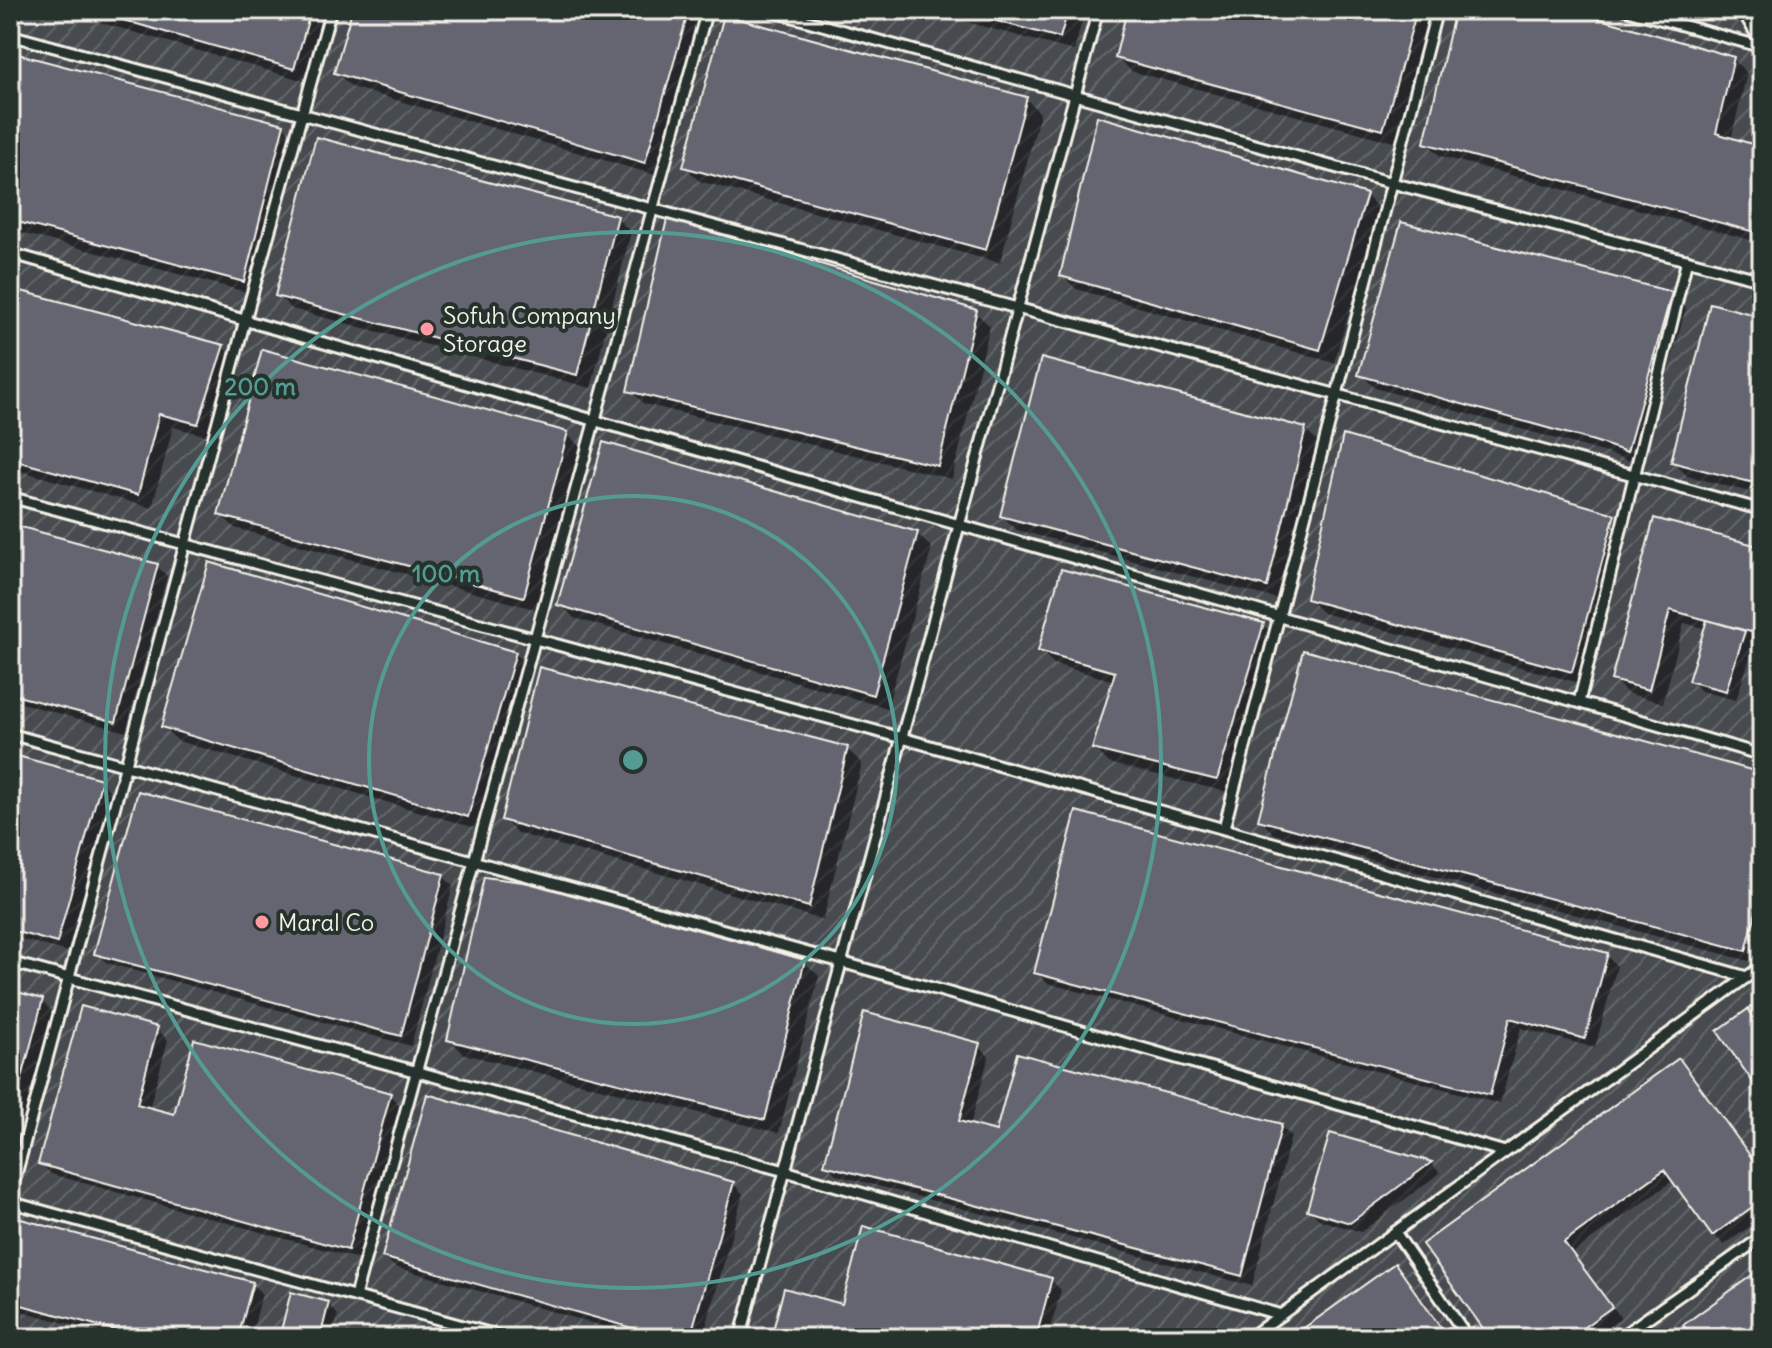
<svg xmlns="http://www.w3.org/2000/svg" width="1772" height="1348" font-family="Delius,sans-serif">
<defs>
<pattern id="industrial-furrows" width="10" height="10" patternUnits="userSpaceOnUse" patternTransform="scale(2)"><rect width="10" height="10" fill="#464c50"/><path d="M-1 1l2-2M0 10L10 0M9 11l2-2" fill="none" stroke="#616669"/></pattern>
</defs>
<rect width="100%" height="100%" fill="#394242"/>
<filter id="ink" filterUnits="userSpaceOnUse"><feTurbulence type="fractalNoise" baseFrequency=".0125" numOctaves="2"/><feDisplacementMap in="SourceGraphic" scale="16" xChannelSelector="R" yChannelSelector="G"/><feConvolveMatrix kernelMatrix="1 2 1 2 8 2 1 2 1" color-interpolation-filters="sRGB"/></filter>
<g filter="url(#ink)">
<path fill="url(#industrial-furrows)" d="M10,10H1762V1338H53L10,1327Z"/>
<g fill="#0007">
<path d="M57,10H328L308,82Z"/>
<path d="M354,10H692L703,21L659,176L351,87L337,73Z"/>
<path d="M922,10H1085L1074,51Z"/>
<path d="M1130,10H1434L1397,143L1131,71L1117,57Z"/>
<path d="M1457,10H1562L1733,59L1747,73L1731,140L1762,149V243L1440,156L1426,142Z"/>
<path d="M10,75L283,126L297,140L258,295L10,230Z"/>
<path d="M1026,99L1040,113L1000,263L699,181L685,166Z"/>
<path d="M1366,195L1380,210L1334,363L1076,289L1062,275Z"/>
<path d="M617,218L631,232L591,388L292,309L277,295Z"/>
<path d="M10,290L223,347L237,361L212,437L173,427L152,508L10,468Z"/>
<path d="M1671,293L1686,308L1642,465L1610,454L1375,388L1361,374Z"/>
<path d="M975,312L990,326L952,479L644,404L630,390Z"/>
<path d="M1762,319V495L1687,476L1673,461Z"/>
<path d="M1305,430L1320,444L1281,600L1017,530L1002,516Z"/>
<path d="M567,434L581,448L538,610L235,528L220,514Z"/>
<path d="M1614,515L1628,530L1586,685L1323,613L1308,599Z"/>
<path d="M1655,520L1762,549V644L1755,642L1736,700L1701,691L1690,680L1707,629L1684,623L1663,703L1627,693L1613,679Z"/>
<path d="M10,526L157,566L167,576L126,732L10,700Z"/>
<path d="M917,534L932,548L887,708L574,618L560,604Z"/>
<path d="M1263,625L1278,639L1231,793L1109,763L1095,749L1114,681L1054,664L1040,650Z"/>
<path d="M515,653L529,668L482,830L178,741L163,727Z"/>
<path d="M847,749L862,763L823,920L517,833L503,819Z"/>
<path d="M10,756L100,781L111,792L68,952L10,936Z"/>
<path d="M1762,775V955L1760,964L1274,834L1260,820Z"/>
<path d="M443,876L453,886L411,1046L107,963L97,953Z"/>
<path d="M1606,955L1617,966L1595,1048L1521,1028L1500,1104L1047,983L1036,972Z"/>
<path d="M804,962L819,976L779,1133L464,1054L449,1039Z"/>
<path d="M10,992L42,1001L52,1011L12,1163L10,1162L12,1154H10Z"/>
<path d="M157,1029L168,1040L149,1109L175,1117L390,1095L400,1106L358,1259L51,1174L41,1164Z"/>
<path d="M978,1045L989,1056L970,1126L998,1133L1281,1126L1291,1136L1252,1286L837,1175L826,1164Z"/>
<path d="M1679,1061L1689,1071L1762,1171V1218L1724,1245L1714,1235L1674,1180L1573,1253L1621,1318L1594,1338H1492Z"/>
<path d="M1331,1135L1431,1163L1440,1173L1361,1232L1320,1220L1309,1210Z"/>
<path d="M733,1183L743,1194L703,1338H645L395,1267L384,1257Z"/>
<path d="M10,1218L252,1284L262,1294L251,1338H121L10,1308Z"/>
<path d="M1395,1266L1405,1276L1449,1338H1293Z"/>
<path d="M1051,1280L1061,1290L1048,1338H773L843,1306Z"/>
<path d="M328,1304L338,1315L332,1338H281Z"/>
</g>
<g fill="#656572" stroke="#f4f1e8" stroke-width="2">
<path d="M88,10H311L294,69Z"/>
<path d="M352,10H689L645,163L334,73Z"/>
<path d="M956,10H1068L1060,38Z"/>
<path d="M1127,10H1417L1383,130L1115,58Z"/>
<path d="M1455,10H1569L1734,57L1716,133L1762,147V234L1424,143Z"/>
<path d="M724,15L1027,97L986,250L683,167Z"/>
<path d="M14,53L284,124L244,282L10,220V67Z"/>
<path d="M1097,116L1367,194L1320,350L1060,276Z"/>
<path d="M316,137L618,216L577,375L275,296Z"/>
<path d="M667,219L977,310L938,466L627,391Z"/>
<path d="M1401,222L1672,292L1627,452L1594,441L1358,375Z"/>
<path d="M10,288L224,345L198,424L159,414L138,495L10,459Z"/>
<path d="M1710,303L1762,317V485L1671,462Z"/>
<path d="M262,349L568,432L524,597L218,515Z"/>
<path d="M1041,358L1306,428L1267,587L1000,516Z"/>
<path d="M1343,435L1615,514L1572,672L1306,599Z"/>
<path d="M603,442L918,532L873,695L557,605Z"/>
<path d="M1654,518L1762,547V635L1670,610L1649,690L1611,680Z"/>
<path d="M10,524L158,564L116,722L10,694Z"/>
<path d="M209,562L516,652L468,817L161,727Z"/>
<path d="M1061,569L1264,623L1217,780L1092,749L1115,672L1038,651Z"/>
<path d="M1707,620L1745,631L1726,691L1688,681Z"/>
<path d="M1303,650L1573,721L1762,773V889L1746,951L1258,820Z"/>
<path d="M539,667L848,747L809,907L501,820Z"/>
<path d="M10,754L102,779L57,943L10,930Z"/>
<path d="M138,791L444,874L401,1036L94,954Z"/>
<path d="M1076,811L1608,953L1585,1039L1510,1018L1490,1095L1034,973Z"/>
<path d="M484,877L531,883L805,960L765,1120L447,1040Z"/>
<path d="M10,990L43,999L10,1123Z"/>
<path d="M1762,998V1028L1748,1009Z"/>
<path d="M81,1006L158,1027L137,1104L174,1114L194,1039L391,1093L348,1250L38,1164Z"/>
<path d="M1748,1009L1762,1028V1095L1717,1031Z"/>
<path d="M864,1012L980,1043L959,1121L996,1131L1017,1053L1282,1124L1242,1276L824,1165Z"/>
<path d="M1679,1058L1762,1172V1200L1712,1236L1664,1170L1564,1242L1612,1307L1569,1338H1490L1422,1244Z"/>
<path d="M427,1094L734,1182L690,1338H667L382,1257Z"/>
<path d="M1330,1133L1432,1162L1350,1223L1307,1210Z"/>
<path d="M10,1216L253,1282L238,1338H144L10,1302Z"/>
<path d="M863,1226L1052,1278L1036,1338H771L784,1288L842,1304Z"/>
<path d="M1395,1263L1448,1338H1290Z"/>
<path d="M1762,1268V1338H1692L1683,1325Z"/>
<path d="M291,1292L329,1302L320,1338H279Z"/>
</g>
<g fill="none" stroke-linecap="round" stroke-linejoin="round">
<defs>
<g id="lane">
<path d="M768,10L1392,183L1762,280"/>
<path d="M1627,10L1762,47"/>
<path d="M1742,10L1762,44"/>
<path d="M10,35L1762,510"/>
<path d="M10,253L1762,755"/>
<path d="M10,497L902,738L1747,977"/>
<path d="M1579,702L1687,260"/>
<path d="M10,734L841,962L1505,1152"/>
<path d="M1224,828L1437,10"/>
<path d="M10,962L785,1171L1281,1315"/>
<path d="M10,1197L245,320L331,10"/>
<path d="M10,1202L507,1338"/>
<path d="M1395,1232L1468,1338"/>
<path d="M355,1296L707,10"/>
<path d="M740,1338L1098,10"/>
<path d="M1249,1338L1762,966"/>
<path d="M1619,1338L1762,1237"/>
</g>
</defs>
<use href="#lane" stroke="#f4f1e8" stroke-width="15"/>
<use href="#lane" stroke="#26332d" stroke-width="9"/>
</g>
</g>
<g fill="none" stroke="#549b93" stroke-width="4">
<circle cx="633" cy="760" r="264"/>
<circle cx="633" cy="760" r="528"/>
</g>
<g fill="#ff9aa2" stroke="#26332d" stroke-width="3">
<circle cx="427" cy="329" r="8"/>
<circle cx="262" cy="922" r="8"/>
</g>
<g text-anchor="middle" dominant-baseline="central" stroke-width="8" stroke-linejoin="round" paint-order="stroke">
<g font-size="24" fill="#f4f1e8" stroke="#26332d" text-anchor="start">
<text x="443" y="315">Sofuh Company<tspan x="443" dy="28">Storage</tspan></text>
<text x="278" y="922">Maral Co</text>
</g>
</g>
<circle cx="633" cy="760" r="12" fill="#549b93" stroke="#26332d" stroke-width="4"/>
<g font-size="24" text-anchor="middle" font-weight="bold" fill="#549b93" stroke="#26332d" stroke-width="8" stroke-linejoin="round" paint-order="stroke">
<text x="260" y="395">200 m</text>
<text x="446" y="582">100 m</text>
</g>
<rect width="1772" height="1348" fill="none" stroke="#26332d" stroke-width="40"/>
<rect x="20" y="20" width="1732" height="1308" fill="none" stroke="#f4f1e8" stroke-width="3" filter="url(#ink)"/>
</svg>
